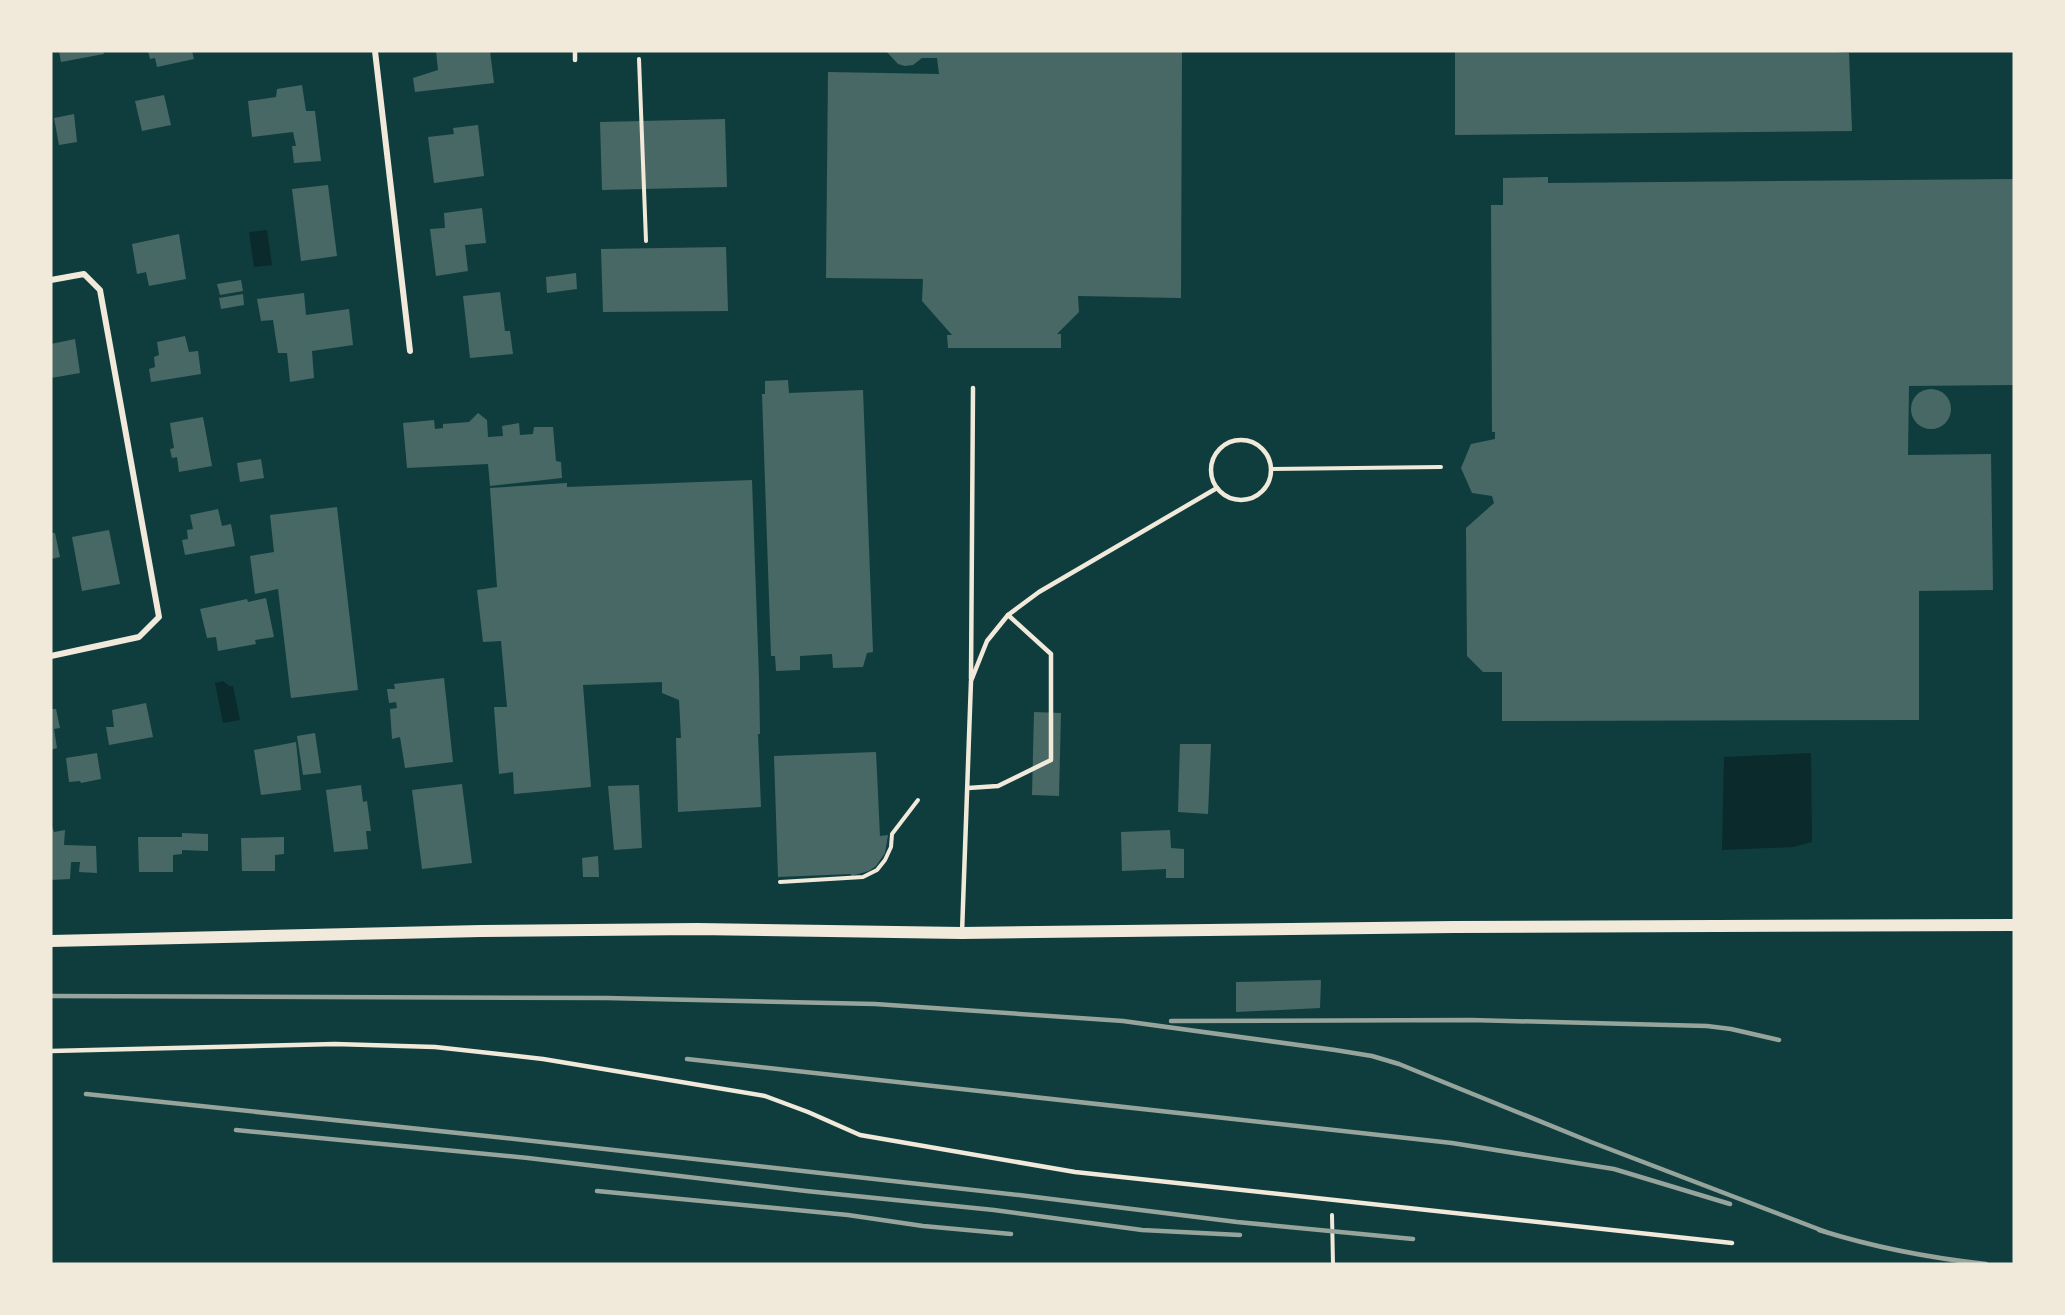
<svg xmlns="http://www.w3.org/2000/svg" width="2065" height="1315" font-family="'Golos Text',sans-serif">
<rect width="100%" height="100%" fill="#0f3d3e"/>
<g fill="#0a2a2b">
<path d="M267,230L272,265L254,267L249,232Z"/>
<path d="M223,681L229,686H233L240,720L223,723L215,683Z"/>
<path d="M1811,753L1812,842L1793,847L1722,850L1724,757Z"/>
</g>
<g fill="#486865">
<path d="M59,51H103L104,54L61,62Z"/>
<path d="M148,51H192L194,59L157,67L155,58L150,59Z"/>
<path d="M436,51H490L494,83L415,92L413,78L438,70Z"/>
<path d="M886,51H1182L1181,298L1078,296L1079,312L1057,334H1061V348H948L947,335H952L922,301L923,279L826,278L828,72L939,74L937,58H922L913,65L905,66L898,64Z"/>
<path d="M1455,51H1820L1849,53L1852,131L1455,135Z"/>
<path d="M302,85L306,111H315L321,161L294,163L292,146H296L293,132L252,137L248,101L276,97L277,89Z"/>
<path d="M164,95L171,125L142,131L135,101Z"/>
<path d="M74,114L77,142L59,145L54,118Z"/>
<path d="M725,119L727,187L602,190L600,122Z"/>
<path d="M478,125L484,176L434,183L428,137L454,134L453,128Z"/>
<path d="M1548,177V183L2014,179V385L1909,386L1908,455L1991,454L1993,590L1919,591V720L1502,721V672H1483L1467,656L1466,528L1494,503L1492,496L1472,493L1461,468L1471,444L1495,439V432H1492L1491,205H1503V178Z"/>
<path d="M328,185L337,256L301,261L292,189Z"/>
<path d="M482,208L486,243L465,245L468,271L436,276L430,229L445,228L444,213Z"/>
<path d="M179,234L186,279L149,286L146,272L137,274L132,244Z"/>
<path d="M726,247L728,311L603,312L601,249Z"/>
<path d="M576,273L577,289L547,293L546,277Z"/>
<path d="M241,280L243,291L220,295L217,284Z"/>
<path d="M500,292L505,331H510L513,354L470,358L463,296Z"/>
<path d="M304,293L306,315L349,309L353,345L312,351L314,378L290,382L287,353H278L273,320L261,321L257,299Z"/>
<path d="M243,294L244,305L221,309L219,298Z"/>
<path d="M185,336L189,352L198,351L201,374L151,382L149,369L155,367L154,357L159,355L157,342Z"/>
<path d="M75,339L80,373L51,378V344Z"/>
<path d="M788,380L789,393L863,390L873,652L867,653L863,667L833,668L832,654L800,656V670L776,671L775,656H771L762,394H765V381Z"/>
<circle cx="1931" cy="409" r="20"/>
<path d="M478,413L487,420L488,437L503,436L502,426L519,423L520,435L533,434L534,427H553L556,461L561,462L562,478L490,486L488,464L407,468L403,423L434,420L435,429L443,428V424L469,422Z"/>
<path d="M203,417L212,466L179,472L177,457L172,458L171,454L170,449L174,448L170,423Z"/>
<path d="M261,459L264,478L240,482L237,463Z"/>
<path d="M752,480L759,678L760,734H758L761,807L678,812L676,738H681L679,700L662,693V682L583,685L591,787L514,794L513,772L499,774L494,707H507L501,641L483,642L477,590L497,587L490,488L567,483V487Z"/>
<path d="M337,507L358,690L291,698L278,589L255,594L250,556L274,552L270,515Z"/>
<path d="M218,509L222,526L231,524L235,546L185,555L182,540L188,539L187,530L193,529L190,515Z"/>
<path d="M109,530L120,584L82,591L72,537Z"/>
<path d="M51,533H55L60,557L51,559Z"/>
<path d="M266,598L274,637L255,640L256,644L218,651L216,637L207,638L200,609L247,599L248,602Z"/>
<path d="M444,678L453,762L405,768L400,737L392,739L390,709L397,708L396,702L389,703L387,689H395L394,684Z"/>
<path d="M146,703L153,737L109,745L106,727H114L112,710Z"/>
<path d="M51,709H56L60,728L54,729L57,748L51,750Z"/>
<path d="M1034,712L1061,713L1059,796L1032,795Z"/>
<path d="M315,733L321,773L303,775L297,736Z"/>
<path d="M296,742L301,790L261,795L254,750Z"/>
<path d="M1180,744H1211L1208,814L1178,812Z"/>
<path d="M876,752L880,836L888,835L885,853L876,866L869,871L851,876V874L778,877L774,756Z"/>
<path d="M97,753L101,779L81,783L80,781L69,782L66,758Z"/>
<path d="M462,784L472,863L422,869L412,790Z"/>
<path d="M361,785L363,802L367,801L371,831H366L368,849L334,852L326,790Z"/>
<path d="M639,785L642,848L614,850L608,786Z"/>
<path d="M51,823L54,832L65,830L64,845L96,846L97,873L79,872L80,862H71L70,879L51,880Z"/>
<path d="M1170,830L1171,848L1184,849V878H1166V869L1122,871L1121,832Z"/>
<path d="M182,833L208,834V851L182,850V854L173,855V872H139L138,837H182Z"/>
<path d="M284,837V854L275,855V871H242L241,838Z"/>
<path d="M598,856L599,877H583L582,858Z"/>
<path d="M1321,980L1320,1008L1236,1012V982Z"/>
</g>
<g fill="none" stroke-linecap="round" stroke-linejoin="round">
<g stroke="#f1e9da" stroke-width="4">
<path d="M639,59L646,241"/>
<path d="M1271,469L1441,467"/>
<path d="M780,882L863,877L877,870L885,860L891,847L892,834L918,800"/>
<path d="M1332,1215L1333,1264"/>
</g>
<g stroke="#f1e9da" stroke-width="4.5">
<path d="M575,51V60"/>
<circle cx="1241" cy="470" r="30"/>
<path d="M971,679L973,388"/>
<path d="M968,788L998,786L1051,760V654L1008,615"/>
<path d="M962,933L971,681L987,641L1008,615L1039,592L1217,488"/>
<path d="M51,1051L335,1044L435,1047L543,1059L765,1096L808,1112L860,1135L1075,1172L1732,1243"/>
</g>
<g stroke="#f1e9da" stroke-width="6">
<path d="M375,51L410,351"/>
<path d="M51,280L84,274L100,290L159,617L139,637L51,656"/>
</g>
<path stroke="#f1e9da" stroke-width="12" d="M51,941L481,931L697,929L962,933L1454,927L2014,925"/>
<g stroke="#97a49c" stroke-width="4.5">
<path d="M51,996L606,998L875,1004L1123,1021L1335,1050L1372,1056L1399,1064L1591,1142L1826,1232"/>
<path d="M1171,1021L1471,1020L1707,1026L1731,1029L1779,1040"/>
<path d="M687,1059L1452,1143L1614,1169L1730,1204"/>
<path d="M86,1094L496,1137L1019,1195L1237,1222L1413,1239"/>
<path d="M236,1130L528,1158L806,1191L994,1210L1142,1230L1240,1235"/>
<path d="M597,1191L848,1215L923,1226L1011,1234"/>
<path d="M1819,1230C1873,1247 1930,1258 1986,1264"/>
</g>
</g>
<rect width="2065" height="1315" fill="none" stroke="#f1e9da" stroke-width="105"/>
</svg>
